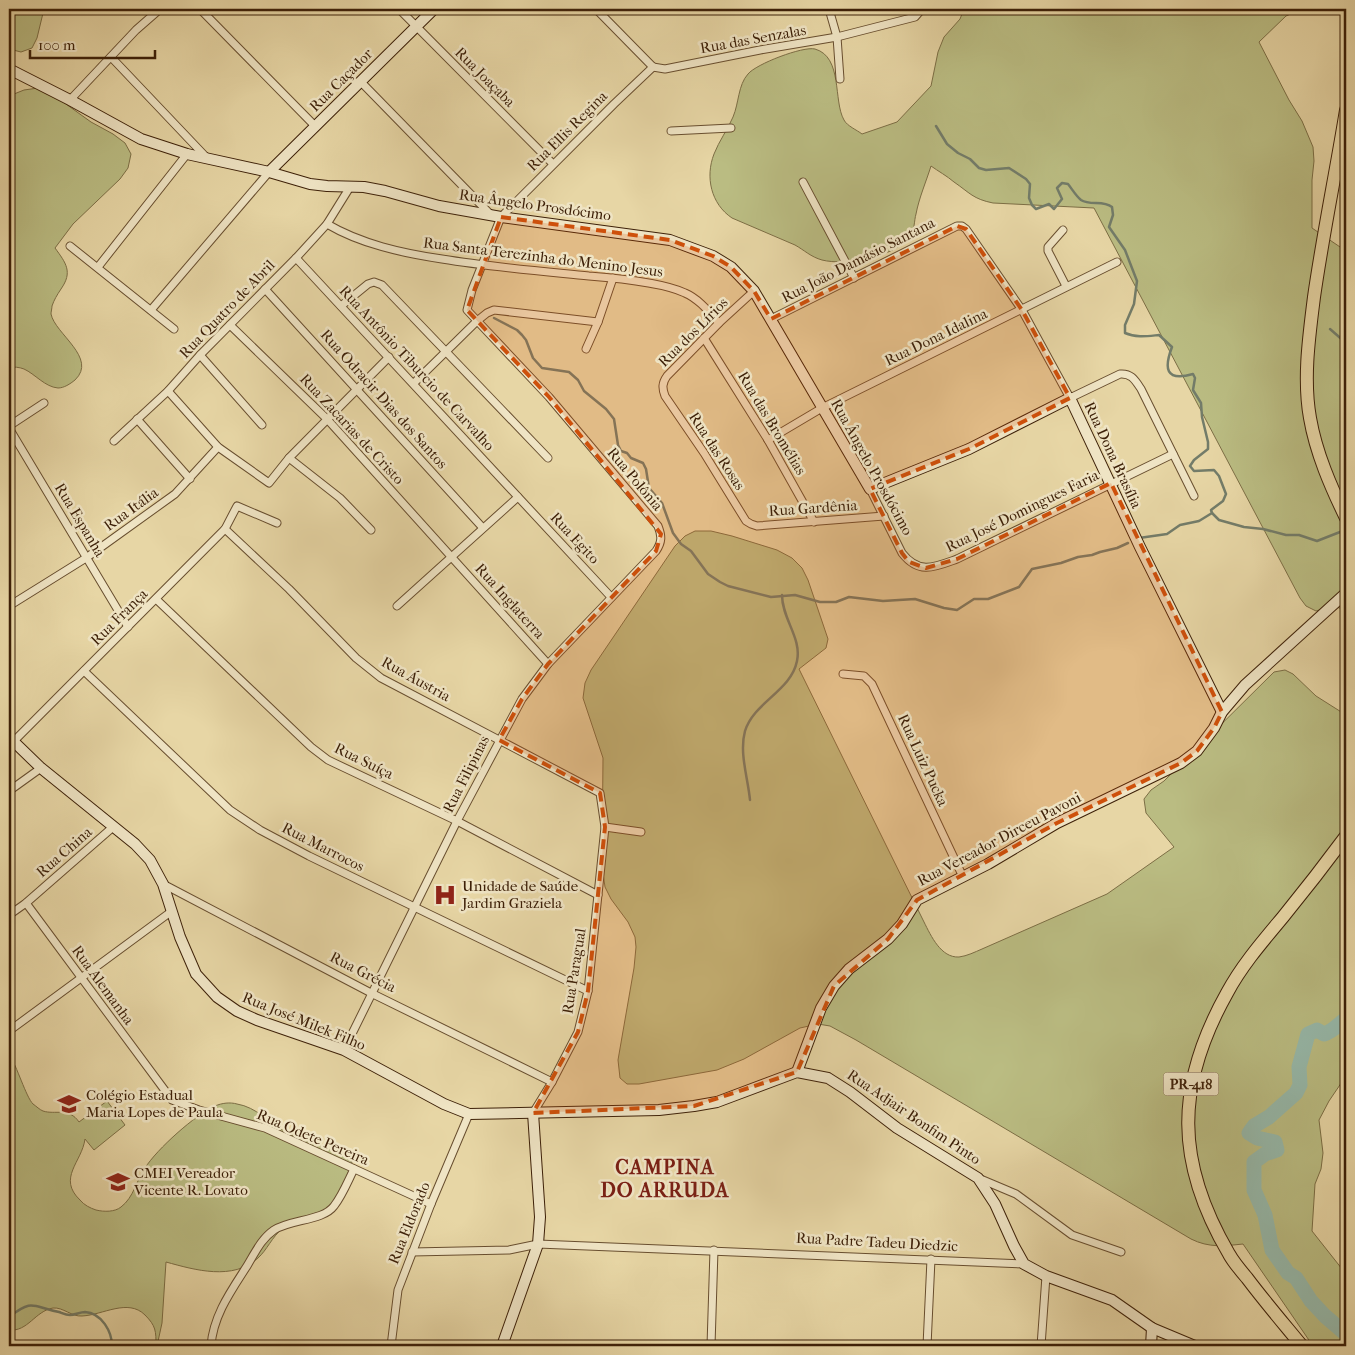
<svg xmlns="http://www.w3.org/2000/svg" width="1355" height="1355" font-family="'IM FELL French Canon',serif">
<rect width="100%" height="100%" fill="#e7d6a5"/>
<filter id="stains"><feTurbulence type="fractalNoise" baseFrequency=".004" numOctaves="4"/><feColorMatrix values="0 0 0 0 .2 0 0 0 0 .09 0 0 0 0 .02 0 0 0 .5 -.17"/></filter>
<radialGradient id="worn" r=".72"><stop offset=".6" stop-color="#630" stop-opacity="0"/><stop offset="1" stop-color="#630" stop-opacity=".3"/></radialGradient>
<g fill="#babc82" stroke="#7c6e45">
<path d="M9,9H44L37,38L32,48L21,52L9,49Z"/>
<path d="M964,9H1302L1286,16L1259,42L1289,100L1302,121L1313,147L1314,161L1312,180V228L1346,251V610L1333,606L1316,611L1306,606L1300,598L1094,208L993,203C973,199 970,193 954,182C947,176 938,171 931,166C926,182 919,198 916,214C914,221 915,229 910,236C896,257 845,266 822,260C811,257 804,250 795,245C774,236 753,227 732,218C711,204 705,177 714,154C719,141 728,129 733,117C739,103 738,85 748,74C756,64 803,46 815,49C843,57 833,101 844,120C847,126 857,130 862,134L897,122L931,86L938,52L944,37L960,19Z"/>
<path d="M38,88L59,99L91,122L113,134L125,143L131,154L128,168L120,179L73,224L55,248C66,263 73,272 61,289C57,295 54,300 52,306C52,308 51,312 51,314C55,334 98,358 75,380C70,384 64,388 58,388C45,387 35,374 24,369C19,367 14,367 9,367V96L24,90Z"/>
<path d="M695,531H711L732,536L777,550L792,558L802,568L808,580L828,639L826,648L799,669L924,922C931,936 941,958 959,957C967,956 975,952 982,949L1107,894L1174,847L1146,813L1144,799L1151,790L1164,781L1274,672L1285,670L1293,674L1316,696L1346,715V1076L1329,1101L1319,1120L1323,1153L1321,1169L1315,1184L1312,1231L1346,1274V1346H1313L1243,1244C1224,1246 1209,1248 1191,1239L856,1040L830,1026L818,1024L800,1028L744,1059L717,1070L639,1084H627L620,1078L618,1060L634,968L636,947L635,937L628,922L611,899L605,887L602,866L603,758L583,698L585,683L591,670L675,546L685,536Z"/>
<path d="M9,1054C17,1066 26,1097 33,1104C36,1106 40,1110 43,1111C55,1115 69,1107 79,1122L107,1101L125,1125L94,1150L85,1139C82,1162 57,1178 80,1200C84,1205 90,1208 96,1210C104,1212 115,1212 121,1207C134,1197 136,1181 145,1168C157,1149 195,1115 215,1106C222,1103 230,1102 237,1104C256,1107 270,1123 286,1132C308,1144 332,1146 352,1162C349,1171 338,1200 331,1207C329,1209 324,1211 321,1212C309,1217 293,1222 282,1229C272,1237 267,1250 258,1258C233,1281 195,1270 166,1262L162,1323L157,1346H156C156,1331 156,1326 145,1315C128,1298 103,1315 82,1316C72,1317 63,1307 53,1308C35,1311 28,1332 9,1330Z"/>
</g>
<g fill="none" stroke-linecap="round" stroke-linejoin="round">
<g stroke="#737c69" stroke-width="2.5">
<path d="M936,126L947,144L958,153L970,159L979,168L986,170L1009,168L1026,179L1030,184L1029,198L1032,205L1036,209L1049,204L1054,209L1062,199L1057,188L1062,183L1068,184C1072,189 1076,196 1081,200C1090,206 1103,200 1112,207L1113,215L1109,227L1125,250L1137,281L1134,304L1125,325V333C1136,338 1148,336 1159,335L1172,347C1164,368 1165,382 1193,374L1195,378L1193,390L1201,403L1202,417L1208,442V449L1194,460L1190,466L1194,471L1214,470L1219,476L1226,494L1223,501L1211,510L1212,513L1199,521L1180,525L1167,534L1139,538"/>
<path d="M494,318L517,330L522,335L526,340L533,358L542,368L569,372L578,380L584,391L606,409L614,419L618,445L621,451L627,453L631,458L643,463L646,469L649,488L662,503L673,533L681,544L691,551L708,574L720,582L728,586L771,597L795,595L820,602H836L849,597L883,601L915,599L944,608L957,610L974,599H988L1019,587L1032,569L1061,563L1078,557L1092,555L1100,552L1117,548L1128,543"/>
<path d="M1330,329L1346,343"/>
<path d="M1212,513L1219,520L1244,527L1263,529L1286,535H1299L1317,541L1340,532"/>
<path d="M750,800C748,778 739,753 745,731C754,702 791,691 797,661C802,638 782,619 782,595"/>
<path d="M9,1317C34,1298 32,1307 59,1312C62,1313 66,1315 70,1315C75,1315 80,1312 85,1312C102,1313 112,1332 112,1346"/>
</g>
<path stroke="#97b9aa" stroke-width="15" d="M1346,1019C1338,1024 1334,1031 1324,1034L1317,1030L1308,1034L1299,1067L1300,1085L1296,1093L1269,1117L1254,1126L1249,1133L1257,1138L1275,1142L1277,1150L1265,1154L1254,1162V1190L1265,1215L1272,1250L1288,1273L1296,1278L1311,1301L1325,1316L1346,1334"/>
<defs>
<g id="street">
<path d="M200,9L315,126"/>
<path d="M399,9L553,164"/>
<path d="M596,9L653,67"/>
<path d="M829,9L837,37L840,79"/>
<path d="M111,57L206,157"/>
<path d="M653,67L665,69L760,50L837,37L915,17L922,9"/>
<path d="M361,82L491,215"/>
<path d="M70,100L136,30L160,9"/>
<path d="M671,131L731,128"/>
<path d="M803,182L854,278"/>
<path d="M327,224C361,244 402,253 442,259C491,267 539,271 589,276C615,278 662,282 685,293C699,299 709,312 719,323"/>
<path d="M1063,230L1048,247V251L1066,286"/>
<path d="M70,246L174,329"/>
<path d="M296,258L611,597"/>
<path d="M98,267L187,154"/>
<path d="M265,289L482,527"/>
<path d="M754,291L719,323L667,376C662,383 662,388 665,396L704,453L746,521L751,524L757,526L884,516"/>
<path d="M341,306L368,284L374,282L382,285L548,458"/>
<path d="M151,310L269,172"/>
<path d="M771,319L957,226H962L966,229L1022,310L1070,398L1120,374C1131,373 1135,380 1141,389L1194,496"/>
<path d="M230,325L327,419L548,664"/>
<path d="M704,338L768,440L814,522"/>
<path d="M586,349L598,322L613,278"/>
<path d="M200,355L262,425"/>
<path d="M414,383L477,321L487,313L494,310L598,322"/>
<path d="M168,391L218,447L269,483L289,458L389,357"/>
<path d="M137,419L190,479"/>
<path d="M9,426L44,403"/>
<path d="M9,428L128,627"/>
<path d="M768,440L822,408L1117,262"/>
<path d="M114,441L168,391L200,355L296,258L327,224L350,187"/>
<path d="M289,458L340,498L371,530"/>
<path d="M870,489L902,553C919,575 935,567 957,559L1173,454"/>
<path d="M225,529L289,589L356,658L381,678L600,793L605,827L588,991L578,1032L552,1082L533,1113"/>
<path d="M156,599L311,747L328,760L457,821L598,895"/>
<path d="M9,606L86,558L175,494L218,447"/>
<path d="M397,606L518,497"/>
<path d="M84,671L230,810L260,830L309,856L588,991"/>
<path d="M843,674L864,676L872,684L963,877"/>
<path d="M13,742L225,529L237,506L277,523"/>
<path d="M9,791L41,768"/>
<path d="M605,827L641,832"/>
<path d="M163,884L373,994L552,1082"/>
<path d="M26,903L172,1100L199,1110L265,1128L431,1204"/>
<path d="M9,915L26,903L113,827"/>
<path d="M9,1031L172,911"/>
<path d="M344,1050L457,821L522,699L548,664L656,551C662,542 662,536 658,526L549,397L467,310L472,290L501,217L614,104L653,67"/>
<path d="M978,1178L1016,1194L1072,1235L1121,1252"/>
<path d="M412,1252L509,1250L538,1244L1024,1264"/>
<path d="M211,1346C213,1316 231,1291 247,1266C255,1253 261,1239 274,1230C291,1219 323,1221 334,1206C342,1196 348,1181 354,1169"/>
<path d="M391,1346L398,1290L431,1204L469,1114"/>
<path d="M711,1346L714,1250"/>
<path d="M927,1346L931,1259"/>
<path d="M1041,1346L1046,1276"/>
</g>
<g id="secondary">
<path d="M9,69L70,100L141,139L187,154L269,172L310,184L327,186L364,187L385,191L439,206L501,217L670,240L713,256L731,267L754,291L870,489L969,449L1070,398L1140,547L1222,712"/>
<path d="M269,172L434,9"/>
<path d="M9,737L41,768L135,844L150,860L163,884L180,937L196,974L217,997L237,1011L257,1020L344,1050L444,1104L469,1114L659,1110L694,1106L717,1102L797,1072L828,1078L850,1092L897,1128L978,1178L995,1204L1014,1246L1024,1264L1046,1276L1112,1300L1152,1328L1195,1346"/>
<path d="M797,1072L821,1008L834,986L849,969L888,939L902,924L917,900L988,864L1057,823L1181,763L1197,751L1214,728L1222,712L1245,685L1346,593"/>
<path d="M502,1346L538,1244L540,1217L533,1113"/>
<path d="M1151,1346L1152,1328"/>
</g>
<g id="highway">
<path d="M1346,110C1336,172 1323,234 1314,297C1309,337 1303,379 1310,418C1316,453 1331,487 1346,518"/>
<path d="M1302,1346C1284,1324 1265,1302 1247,1278C1241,1271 1234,1263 1229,1254C1175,1162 1175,1086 1227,993C1242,965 1263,941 1283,917C1305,890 1326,863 1346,836"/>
</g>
</defs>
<use href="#street" stroke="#684e2f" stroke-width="9"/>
<use href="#secondary" stroke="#3d2008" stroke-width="12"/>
<use href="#highway" stroke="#3d2008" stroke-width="14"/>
<use href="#street" stroke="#efe4c4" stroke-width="7"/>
<use href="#secondary" stroke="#efe4c4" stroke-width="10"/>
<use href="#highway" stroke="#e7d6a5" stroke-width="12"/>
</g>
<path fill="#ce500b" fill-opacity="0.2" stroke="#ce500b" stroke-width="4" stroke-dasharray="10 6" stroke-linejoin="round" d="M501,217L670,240L713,256L731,267L754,291L771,319L957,226L966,229L1022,310L1070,398L969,449L870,489L902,553L909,562L926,568L957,559L1111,483L1222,712L1214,728L1197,751L1181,763L1057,823L917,900L888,939L834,986L797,1072L694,1106L533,1113L578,1032L588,991L605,827L600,793L499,740L522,699L548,664L656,551L661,534L549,397L467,310Z"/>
<defs>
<symbol id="hospital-bare" viewBox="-9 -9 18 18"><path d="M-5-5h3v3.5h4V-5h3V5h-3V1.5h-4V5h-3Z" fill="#8f2418" stroke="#efe4c4" stroke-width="2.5" paint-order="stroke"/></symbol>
<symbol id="school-bare" viewBox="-9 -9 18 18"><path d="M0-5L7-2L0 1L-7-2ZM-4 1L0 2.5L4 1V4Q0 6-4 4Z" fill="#8f2418" stroke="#efe4c4" stroke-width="2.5" paint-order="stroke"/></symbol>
</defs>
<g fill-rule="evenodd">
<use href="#hospital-bare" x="429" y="879" width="32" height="32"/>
<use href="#school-bare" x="53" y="1088" width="32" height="32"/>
<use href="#school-bare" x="102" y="1166" width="32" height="32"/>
</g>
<g text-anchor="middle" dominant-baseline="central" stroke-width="5" stroke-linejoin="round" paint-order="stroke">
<rect fill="#efe4c4" stroke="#725b40" stroke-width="1" x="1163.5" y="1072.5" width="55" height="23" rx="4"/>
<g font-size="14" font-weight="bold" fill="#3d2008">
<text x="1191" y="1084">PR-418</text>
</g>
<g font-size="15" fill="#3d2008" stroke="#efe4c4">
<text transform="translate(753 39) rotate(-10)">Rua das Senzalas</text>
<text transform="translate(485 77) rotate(45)">Rua Joaçaba</text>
<text transform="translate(341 80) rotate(-45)">Rua Caçador</text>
<text transform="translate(567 131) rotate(-45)">Rua Ellis Regina</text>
<text transform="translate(535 205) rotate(8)">Rua Ângelo Prosdócimo</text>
<text transform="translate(543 257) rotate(7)">Rua Santa Terezinha do Menino Jesus</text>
<text transform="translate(858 260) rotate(-27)">Rua João Damásio Santana</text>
<text transform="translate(227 309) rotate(-46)">Rua Quatro de Abril</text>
<text transform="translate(693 332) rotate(-45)">Rua dos Lírios</text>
<text transform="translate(936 337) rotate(-26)">Rua Dona Idalina</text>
<text transform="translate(417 368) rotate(47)">Rua Antônio Tiburcio de Carvalho</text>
<text transform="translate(384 399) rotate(48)">Rua Odracir Dias dos Santos</text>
<text transform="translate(772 423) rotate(59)">Rua das Bromélias</text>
<text transform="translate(352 429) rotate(47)">Rua Zacarias de Cristo</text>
<text transform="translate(717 451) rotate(57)">Rua das Rosas</text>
<text transform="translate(1113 455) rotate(65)">Rua Dona Brasília</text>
<text transform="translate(872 467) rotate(61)">Rua Ângelo Prosdócimo</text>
<text transform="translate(635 479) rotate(50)">Rua Polônia</text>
<text transform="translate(813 508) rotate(-4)">Rua Gardênia</text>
<text transform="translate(131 509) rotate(-36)">Rua Itália</text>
<text transform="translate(1022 511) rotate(-26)">Rua José Domingues Faria</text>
<text transform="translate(80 520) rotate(59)">Rua Espanha</text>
<text transform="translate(575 538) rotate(47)">Rua Egito</text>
<text transform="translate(510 601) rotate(48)">Rua Inglaterra</text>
<text transform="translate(119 617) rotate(-45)">Rua França</text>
<text transform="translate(416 679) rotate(29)">Rua Áustria</text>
<text transform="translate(923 760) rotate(65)">Rua Luiz Pucka</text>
<text transform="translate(364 761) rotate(26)">Rua Suíça</text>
<text transform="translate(466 774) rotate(-63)">Rua Filipinas</text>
<text transform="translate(999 839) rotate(-28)">Rua Vereador Dirceu Pavoni</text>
<text transform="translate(323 847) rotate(27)">Rua Marrocos</text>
<text transform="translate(64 852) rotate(-41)">Rua China</text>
<text transform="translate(574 971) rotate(-81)">Rua Paragual</text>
<text transform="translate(363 972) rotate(27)">Rua Grécia</text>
<text transform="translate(103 985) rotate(54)">Rua Alemanha</text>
<text transform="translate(304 1021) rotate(22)">Rua José Milek Filho</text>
<text transform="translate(914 1117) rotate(34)">Rua Adjair Bonfim Pinto</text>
<text transform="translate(313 1137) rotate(23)">Rua Odete Pereira</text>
<text transform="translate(409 1223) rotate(-68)">Rua Eldorado</text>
<text transform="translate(877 1242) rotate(3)">Rua Padre Tadeu Diedzic</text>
</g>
<g font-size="15" fill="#3d2008" stroke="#efe4c4" text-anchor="start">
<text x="462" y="886">Unidade de Saúde<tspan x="462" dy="17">Jardim Graziela</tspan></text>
<text x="86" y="1095">Colégio Estadual<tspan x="86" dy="17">Maria Lopes de Paula</tspan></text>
<text x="134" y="1173">CMEI Vereador<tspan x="134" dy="17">Vicente R. Lovato</tspan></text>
</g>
<g font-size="20" font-weight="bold" letter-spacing="1" fill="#7a1f14" stroke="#efe4c4">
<text x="665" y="1167">CAMPINA<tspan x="665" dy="23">DO ARRUDA</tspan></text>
</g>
</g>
<rect width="1355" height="1355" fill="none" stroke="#e7d6a5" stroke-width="30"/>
<rect x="10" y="10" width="1335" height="1335" fill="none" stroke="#3d2008" stroke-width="2.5"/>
<rect x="15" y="15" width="1325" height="1325" fill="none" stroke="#3d2008"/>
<path d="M30 50v8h125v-8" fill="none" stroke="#3d2008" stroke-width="2.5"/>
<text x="38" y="50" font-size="15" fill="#3d2008" stroke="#efe4c4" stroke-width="4" paint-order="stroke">100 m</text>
<rect width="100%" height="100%" filter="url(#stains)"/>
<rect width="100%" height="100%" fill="url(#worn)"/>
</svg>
